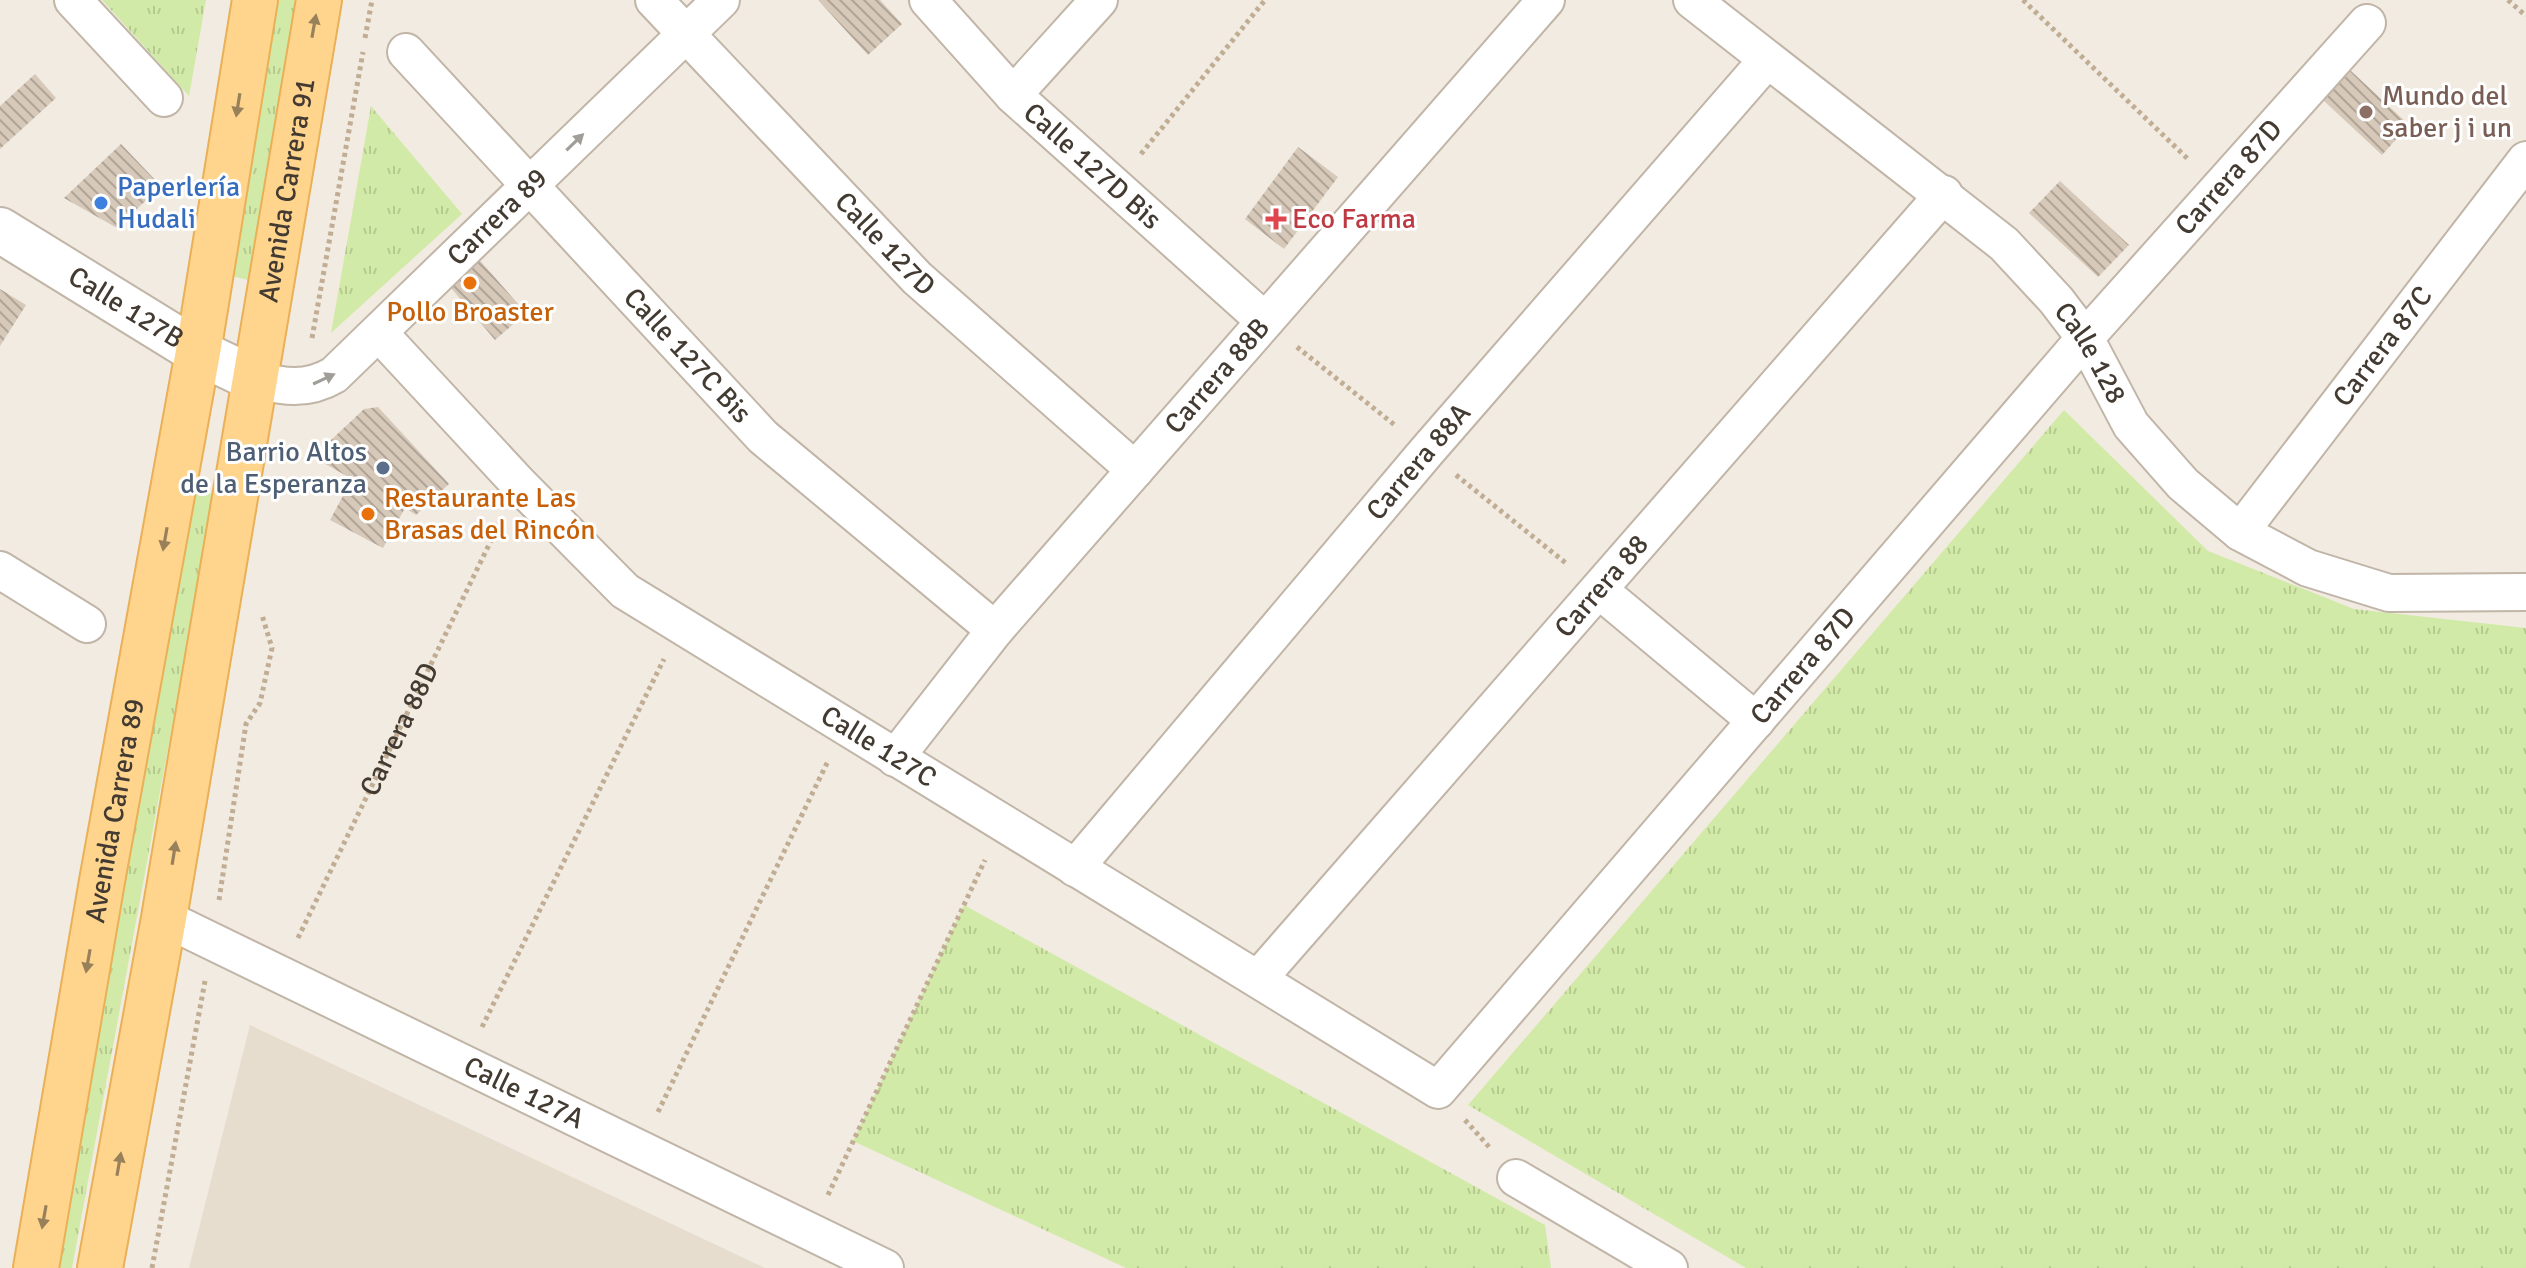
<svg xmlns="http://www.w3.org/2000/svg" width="2526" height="1268" font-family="Signika,sans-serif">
<defs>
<pattern id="grass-tufts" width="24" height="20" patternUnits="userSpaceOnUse" patternTransform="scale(2)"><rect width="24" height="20" fill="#d2eaa7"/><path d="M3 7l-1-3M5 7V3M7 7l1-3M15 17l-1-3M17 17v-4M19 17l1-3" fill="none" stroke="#b6ca90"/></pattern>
<pattern id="building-back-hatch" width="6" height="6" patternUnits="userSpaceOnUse" patternTransform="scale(2)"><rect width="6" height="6" fill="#d7c9b9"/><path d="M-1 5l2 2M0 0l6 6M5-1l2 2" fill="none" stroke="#b0a497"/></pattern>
</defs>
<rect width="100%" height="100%" fill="#f2ebe1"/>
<path fill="#e6ddcf" d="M250,1025L765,1268H189Z"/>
<g fill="url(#grass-tufts)">
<path d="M102,0H206L189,96Z"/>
<path d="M278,0H296L248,280L232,276Z"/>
<path d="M371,106L462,214L331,333Z"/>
<path d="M2064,410L2208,551L2354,609L2526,628V1268H1746L1468,1105Z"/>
<path d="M195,492L215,494L72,1268H55Z"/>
<path d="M964,905L1545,1225L1551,1268H1126L853,1141Z"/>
</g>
<g fill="url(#building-back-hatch)">
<path d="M818,0H880L902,24L868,55Z"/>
<path d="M2350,70L2409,125L2382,155L2323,100Z"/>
<path d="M35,74L56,98L0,149V106Z"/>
<path d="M121,144L161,186L117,228L64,198Z"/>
<path d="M1298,147L1338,177L1284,249L1245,219Z"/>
<path d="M2060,181L2129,245L2098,277L2029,213Z"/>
<path d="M476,256L526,313L495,340L446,282Z"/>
<path d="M0,289L26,305L0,346Z"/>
<path d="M378,407L449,484L416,515L405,508L383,548L330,520L352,479L313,457L364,409Z"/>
</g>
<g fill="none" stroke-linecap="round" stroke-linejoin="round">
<defs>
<g id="minor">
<path d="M73,0L164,98"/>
<path id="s2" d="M654,0L917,278L1135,470"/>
<path id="s3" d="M928,0L1013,95L1265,321"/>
<path id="s4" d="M1692,0L2004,244L2056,300L2085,338L2131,425L2183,484L2240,532L2308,568L2389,593L2526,592"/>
<path id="s5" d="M406,52L763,437L995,630"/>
<path d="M1013,95L1099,0"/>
<path id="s6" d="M379,333L519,484L625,591L1438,1090L2085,338L2367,23"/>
<path id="s7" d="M254,379C283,387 307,391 334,375L721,0"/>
<path id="s8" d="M2240,532L2526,160"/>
<path d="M0,570L87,624"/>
<path d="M1599,590L1756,721"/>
<path id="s9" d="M895,758L995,630L1546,0"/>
<path id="s10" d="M1075,868L1427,451L1767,60"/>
<path id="s11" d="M164,918L885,1268"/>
<path id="s12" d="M1258,979L1944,194"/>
<path d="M1516,1178L1669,1268"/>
</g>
<g id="tertiary">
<path id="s13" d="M0,230L198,352L254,379"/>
</g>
<g id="primary">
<path id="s14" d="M36,1268L102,881L198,352L255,0"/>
<path id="s15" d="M100,1268L164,918L319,0"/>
</g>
</defs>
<use href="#minor" stroke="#c0b5a7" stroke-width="40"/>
<use href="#tertiary" stroke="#c0b5a7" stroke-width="48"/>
<use href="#primary" stroke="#eab057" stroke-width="48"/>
<g stroke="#c0ad94" stroke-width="5" stroke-dasharray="4 4" stroke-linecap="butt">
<path d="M2023,0L2190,161"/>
<path d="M2508,0L2526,16"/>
<path d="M365,38L372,0"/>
<path d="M1141,154L1265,0"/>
<path d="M312,338L363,52"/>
<path d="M1297,347L1396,426"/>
<path d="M1456,475L1567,564"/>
<path d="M219,900L246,724L260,703L272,648L262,615"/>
<path id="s1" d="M298,938L500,522"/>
<path d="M482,1027L664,659"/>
<path d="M658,1112L828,761"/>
<path d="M1465,1120L1491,1149"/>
<path d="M828,1195L985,860"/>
<path d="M152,1268L205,981"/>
</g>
<use href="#minor" stroke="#fff" stroke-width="36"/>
<use href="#tertiary" stroke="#fff" stroke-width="44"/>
<use href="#primary" stroke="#ffd48d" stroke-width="44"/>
</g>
<defs><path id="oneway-solid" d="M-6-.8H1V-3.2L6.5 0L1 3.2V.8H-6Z" transform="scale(2)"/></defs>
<g fill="#98805b">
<use href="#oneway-solid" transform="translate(314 26) rotate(-80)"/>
<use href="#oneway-solid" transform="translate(238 105) rotate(99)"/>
<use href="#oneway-solid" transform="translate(165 539) rotate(100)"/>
<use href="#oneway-solid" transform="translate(174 853) rotate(-81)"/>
<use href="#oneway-solid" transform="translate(88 961) rotate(100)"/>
<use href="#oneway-solid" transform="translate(119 1164) rotate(-80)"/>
<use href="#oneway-solid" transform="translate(44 1217) rotate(100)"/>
</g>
<g fill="#a19d98">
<use href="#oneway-solid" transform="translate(575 142) rotate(-44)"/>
<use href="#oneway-solid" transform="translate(324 379) rotate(-25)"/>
</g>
<circle fill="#8d6e63" stroke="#fff" stroke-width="3" cx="2366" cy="112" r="8"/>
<circle fill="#3f7fe0" stroke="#fff" stroke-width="3" cx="101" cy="203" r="8"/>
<path fill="#e0444e" stroke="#fff" stroke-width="3" d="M1272 207h8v8h8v8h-8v8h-8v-8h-8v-8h8z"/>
<g fill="#e8710a" stroke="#fff" stroke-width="3">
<circle cx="470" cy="283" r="8"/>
<circle cx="368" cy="514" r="8"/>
</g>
<circle fill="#5c6f8a" stroke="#fff" stroke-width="3" cx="383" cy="468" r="8"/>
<g text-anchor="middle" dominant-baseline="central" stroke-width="6" stroke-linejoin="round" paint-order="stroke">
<g font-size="28" fill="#785e54" stroke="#fff" text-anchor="start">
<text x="2382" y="96">Mundo del<tspan x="2382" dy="32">saber j i un</tspan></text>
</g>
<g font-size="28" fill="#433b32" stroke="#fff">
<text stroke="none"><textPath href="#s3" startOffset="234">Calle 127D Bis</textPath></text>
<text stroke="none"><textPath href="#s6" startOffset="2518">Carrera 87D</textPath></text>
<text stroke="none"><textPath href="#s15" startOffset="1094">Avenida Carrera 91</textPath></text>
<text stroke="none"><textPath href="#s7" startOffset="310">Carrera 89</textPath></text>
<text stroke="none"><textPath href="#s2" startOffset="336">Calle 127D</textPath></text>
<text stroke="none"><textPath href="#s13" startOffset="148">Calle 127B</textPath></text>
<text stroke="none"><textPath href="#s8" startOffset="234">Carrera 87C</textPath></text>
<text stroke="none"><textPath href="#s4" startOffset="536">Calle 128</textPath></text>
<text stroke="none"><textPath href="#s5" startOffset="414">Calle 127C Bis</textPath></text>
<text stroke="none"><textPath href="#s9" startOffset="500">Carrera 88B</textPath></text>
<text stroke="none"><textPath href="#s10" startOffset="532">Carrera 88A</textPath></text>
<text stroke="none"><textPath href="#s12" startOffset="522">Carrera 88</textPath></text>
<text stroke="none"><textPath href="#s6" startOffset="1870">Carrera 87D</textPath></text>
<text stroke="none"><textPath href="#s1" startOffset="232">Carrera 88D</textPath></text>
<text stroke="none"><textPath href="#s6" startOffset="654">Calle 127C</textPath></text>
<text stroke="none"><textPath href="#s14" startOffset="464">Avenida Carrera 89</textPath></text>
<text stroke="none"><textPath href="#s11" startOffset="400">Calle 127A</textPath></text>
</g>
<g font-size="28" fill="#366cbe" stroke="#fff" text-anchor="start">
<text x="117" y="187">Paperlería<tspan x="117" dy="32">Hudali</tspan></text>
</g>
<g font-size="28" fill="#be3a42" stroke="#fff" text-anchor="start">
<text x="1292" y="219">Eco Farma</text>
</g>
<g font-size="28" fill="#c56008" stroke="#fff">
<text x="470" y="312">Pollo Broaster</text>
<text x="384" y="498" text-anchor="start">Restaurante Las<tspan x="384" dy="32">Brasas del Rincón</tspan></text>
</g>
<g font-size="28" fill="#4e5e75" stroke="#fff" text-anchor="end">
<text x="367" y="452">Barrio Altos<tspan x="367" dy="32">de la Esperanza</tspan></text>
</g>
</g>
</svg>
